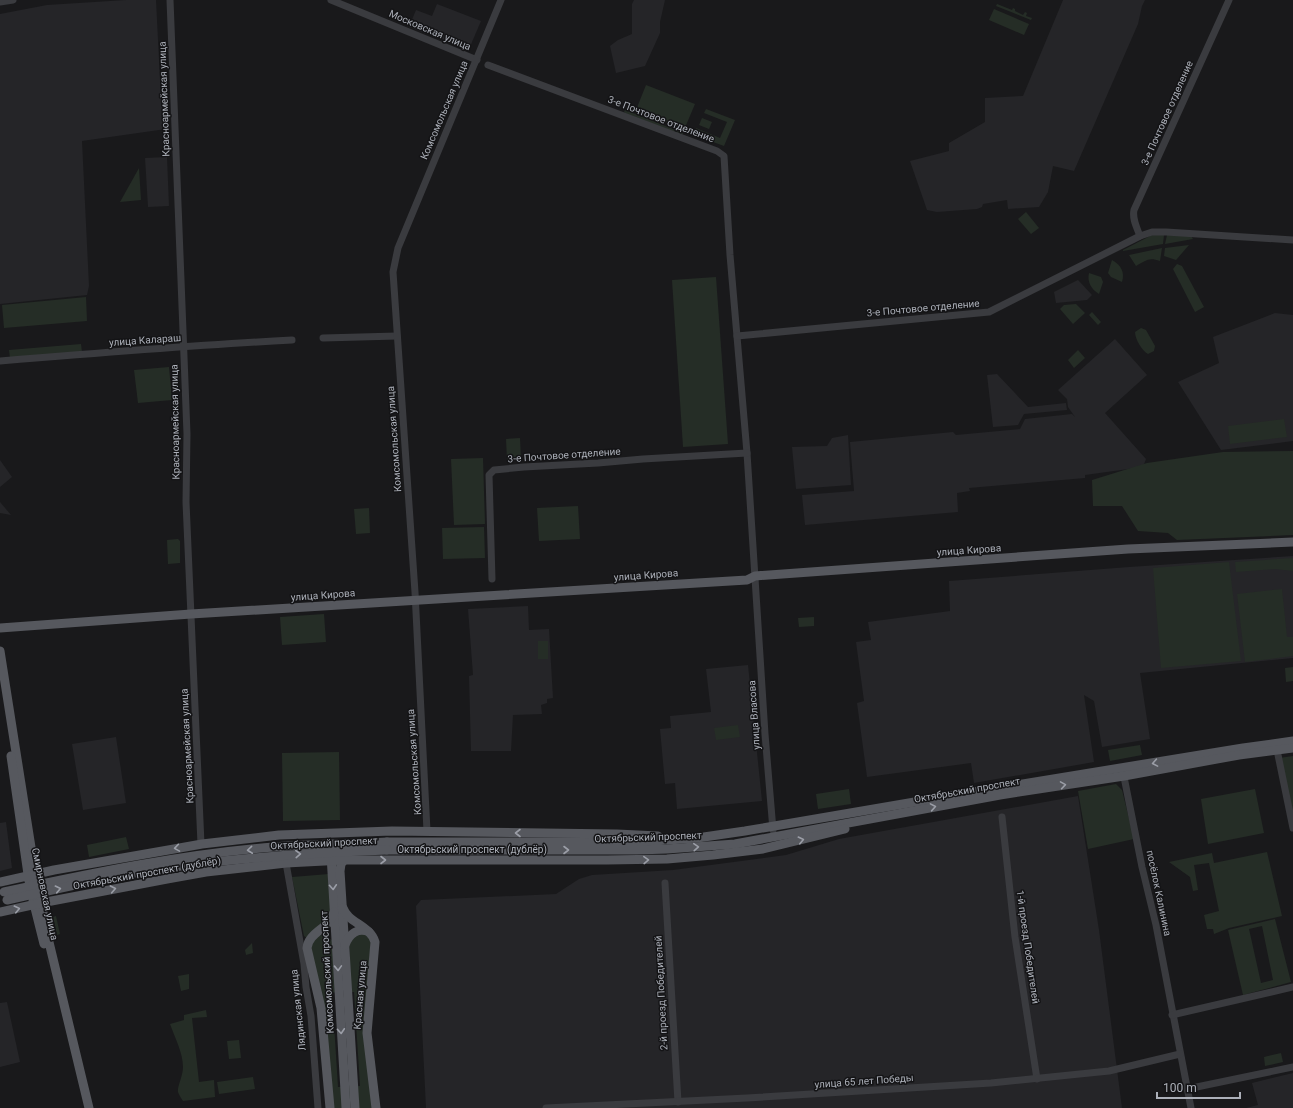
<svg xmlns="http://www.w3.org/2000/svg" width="1293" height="1108" font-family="Roboto,sans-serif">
<rect width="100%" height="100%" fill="#19191b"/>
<g fill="#252528">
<path d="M126,0H156L161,100L166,129L82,141L89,286L87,295L0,304V14L47,5Z"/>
<path d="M634,0H665L660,22V33L645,66L616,73L610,46L618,40L632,34V4Z"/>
<path d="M1063,0H1145L1142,6L1138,24L1074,171L1053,166L1048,192L1039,207L1008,209L1007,200L983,204L982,207L977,209L937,212L927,210L910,161L949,151V143L985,122V98L1023,96Z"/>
<path d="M437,4L481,21L469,49L409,27L416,10L432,16Z"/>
<path d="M167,157L169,206L148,207L145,158Z"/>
<path d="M1078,280L1092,295L1087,300L1056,303L1054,292Z"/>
<path d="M1275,313L1293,315V441L1221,450L1178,382L1219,363L1213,337Z"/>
<path d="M1115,339L1147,375L1105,413L1146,459L1143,467L1085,475V478L969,488L970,491L957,493L958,512L805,525L802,495L854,491L850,442L953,432L956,435L1020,429L1025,419L1072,414L1075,417L1068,407L1067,399L1058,390Z"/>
<path d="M997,374L1028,407L1066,403L1067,410L1024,414L1018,425L993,427L987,375Z"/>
<path d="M848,435L851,485L796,489L792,447L827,446L832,438Z"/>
<path d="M0,460L12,477L0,487Z"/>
<path d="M0,502L11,515L0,513Z"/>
<path d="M1293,556V658L1140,673L1150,739L1102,747L1094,701L1084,695L1094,762L974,783L971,763L867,777L857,703L864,701L856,642L871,640L868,622L950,611L949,581L1129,567Z"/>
<path d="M528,606L529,630L549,629L553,698L547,699V703L541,705L542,714L513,715L511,751H471L469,676L473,675L468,609Z"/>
<path d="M748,665L762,801L677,809L675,783L665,784L660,729L671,728L670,716L711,712L706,669Z"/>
<path d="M116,737L126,803L83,810L72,744Z"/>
<path d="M1078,796L1099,930L1122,1108H426L416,906L421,900L556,894L579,879L592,875L673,870L786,855L839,839Z"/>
<path d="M6,822L12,868L0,871V823Z"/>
<path d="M7,1002L20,1062L0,1067V1003Z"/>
<path d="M1293,1073V1108H1246L1258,1105L1252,1083Z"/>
</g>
<g fill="#252d26" fill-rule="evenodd">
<path d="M997,4L1012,10L1013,8L1015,9V11L1023,15L1025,12L1027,13L1026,16L1032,18L1031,20L996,6Z"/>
<path d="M994,9L1029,24L1024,35L989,20Z"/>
<path d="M646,85L695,104L684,130L636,110Z"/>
<path d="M706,109L735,120L724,146L694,135L696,128L720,138L727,122L704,113Z"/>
<path d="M625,110L683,133L682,135L625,113L624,112Z"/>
<path d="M702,118L712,122L709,129L699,125Z"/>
<path d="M139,168L141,200L120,202Z"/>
<path d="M1026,212L1039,228L1031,234L1018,219Z"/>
<path d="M1152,235H1164L1163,244L1123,251V250Z"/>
<path d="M1167,235L1191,236L1193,239L1165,244Z"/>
<path d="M1189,245L1176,260L1164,256L1165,248Z"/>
<path d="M1162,248L1160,261C1148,257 1146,261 1136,266L1129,255Z"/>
<path d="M1112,260C1121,265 1125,272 1122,282L1111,277L1108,273Z"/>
<path d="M1177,264L1182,266L1204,307L1195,312L1173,269Z"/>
<path d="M1089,273L1101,277L1103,282L1099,294C1091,289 1087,282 1089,273Z"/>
<path d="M716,277L728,444L683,447L672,280Z"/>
<path d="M86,297L87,321L4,328L2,305Z"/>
<path d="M1076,304L1085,313L1073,324L1060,309L1064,305Z"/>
<path d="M1092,312L1101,322L1098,325L1089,315Z"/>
<path d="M1141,328L1146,330L1155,346L1154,351L1148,354C1142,351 1135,339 1135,332Z"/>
<path d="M81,344L82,352L10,358L9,350Z"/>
<path d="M1078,350L1085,358L1074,368L1068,360Z"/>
<path d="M169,367L172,400L138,403L134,370Z"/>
<path d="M1284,419L1287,437L1230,444L1228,426Z"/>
<path d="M520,438L521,459L507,460L506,439Z"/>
<path d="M1293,451V535L1177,540L1168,533L1138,531L1122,506H1093L1092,480L1147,463L1223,452Z"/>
<path d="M483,458L485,524L454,525L451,459Z"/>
<path d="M578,506L580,539L539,541L537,508Z"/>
<path d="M369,508L370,533L356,534L354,509Z"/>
<path d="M484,527L485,558L443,559L442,528Z"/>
<path d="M178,539L180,541V563L168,564L167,540Z"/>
<path d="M1293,558V571L1275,569L1236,572L1235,562Z"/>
<path d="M1229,562L1241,661L1161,668L1153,568Z"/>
<path d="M1282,589L1287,637H1293V656L1245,662L1237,594Z"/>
<path d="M324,614L326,642L282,645L280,617Z"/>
<path d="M814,617V626L799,627L798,618Z"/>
<rect x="538" y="641" width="10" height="18"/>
<path d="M1293,667V681L1286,682L1285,668Z"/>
<path d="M738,725L740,737L716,740L714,728Z"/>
<path d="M1140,745L1142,755L1110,761L1108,750Z"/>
<path d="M339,752L340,820L283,821L282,753Z"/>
<path d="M1293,756V825L1279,758Z"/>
<path d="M1116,784L1122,790L1134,839L1088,849L1078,791Z"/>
<path d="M849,789L851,804L818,809L816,794Z"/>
<path d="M1255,789L1264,833L1208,844L1201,799Z"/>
<path d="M126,837L129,849L89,857L87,845Z"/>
<path d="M1267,852L1282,916L1229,928L1214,934L1213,929H1207L1204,915L1219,911L1209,863L1194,865L1198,890L1193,891L1190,877L1169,862L1212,853L1214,863Z"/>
<path d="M329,874L331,915L307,938L304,936L292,877Z"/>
<path d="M56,916L60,934L57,935L53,917Z"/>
<path d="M1275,919L1291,982L1243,995L1228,930ZM1262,926L1273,980L1261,983L1249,929Z"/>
<path d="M362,932L371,940L365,1012L373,1108H332L310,948L317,936L323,935L332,940L336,993L332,992L338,1087L360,1086L354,992H351L349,942Z"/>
<path d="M252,943L253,953L246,955L245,950Z"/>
<path d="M189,974V989L181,991L178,976Z"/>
<path d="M206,1010L207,1017L192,1018L199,1082L214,1080L215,1097L183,1101C181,1098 179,1095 178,1092C177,1087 183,1076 183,1067C183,1053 175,1038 170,1024L184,1020V1015Z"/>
<path d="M239,1040L241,1058L229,1059L227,1041Z"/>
<path d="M1281,1053L1283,1062L1265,1066L1264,1057Z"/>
<path d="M253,1077L255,1089L219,1094L217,1082Z"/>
</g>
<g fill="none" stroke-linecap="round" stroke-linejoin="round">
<g stroke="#3a3b3f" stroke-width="7">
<path d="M170,0L183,331L187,434L186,502L201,844"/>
<path d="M331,0L477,60"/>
<path d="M0,2L13,0"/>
<path d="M488,65L717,151L724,156L730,255L747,453L765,734L773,830"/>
<path d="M1140,236C1137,228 1132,219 1134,210L1229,0"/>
<path d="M737,336L989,312L1140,236L1152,232H1166L1293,240"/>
<path d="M323,338L397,336"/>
<path d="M0,361C97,353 194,345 292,340"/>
<path d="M492,579L489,475L494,470L524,467L598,463L643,459L747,453"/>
<path d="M1277,750L1293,828"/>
<path d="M1123,772L1142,867L1156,925L1191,1108"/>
<path d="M1002,817L1015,937L1037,1079"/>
<path d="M427,831L415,592L393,272L398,248L501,0"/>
<path d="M286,863L304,964L306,987L311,1016L318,1108"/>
<path d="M665,883L678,1102"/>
<path d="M1172,1015L1293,987"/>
<path d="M1187,1089L1293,1067"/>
<path d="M546,1108L747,1098L991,1083L1109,1071L1180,1054"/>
</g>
<g stroke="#56585e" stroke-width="9">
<path d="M0,628L191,614L747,580L755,576L1128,549L1293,542"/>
<path d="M0,651L36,879"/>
<path d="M11,756L29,881"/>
<path d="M387,842H639L697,838L745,831L979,791L1243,748L1293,741"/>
<path d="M387,850H637L667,849L735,844L1000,795L1124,776L1239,755L1293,748"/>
<path d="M331,855L346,1108"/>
<path d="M344,860L341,864L340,871L355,1108"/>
<path d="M0,882L54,870L174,849L202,844L279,835L392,831L617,834L658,836"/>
<path d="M40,897L48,938L89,1108"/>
<path d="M33,900L44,944"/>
<path d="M343,908C348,923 370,925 375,942L367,1033L376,1108"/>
<path d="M0,912L41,903L167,879L206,872L286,863L344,860H607L667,859L713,855L763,849L845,829"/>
<path d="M345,945C349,934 358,927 369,932"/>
<path d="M330,1108L321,1008L307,948C309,931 330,929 334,912"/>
</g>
<g stroke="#56585e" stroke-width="9">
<path d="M4,892C93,873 183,854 274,847C312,844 349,844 387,842"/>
<path d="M7,900C47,891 87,882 128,874C213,859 300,853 387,850"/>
</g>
</g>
<defs><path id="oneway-chevron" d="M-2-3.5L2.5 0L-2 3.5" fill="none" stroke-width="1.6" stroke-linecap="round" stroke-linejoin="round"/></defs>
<g stroke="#9b9ea7">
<use href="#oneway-chevron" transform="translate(1155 763) rotate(170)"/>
<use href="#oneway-chevron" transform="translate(1063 785) rotate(-9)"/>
<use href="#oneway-chevron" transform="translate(933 807) rotate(-10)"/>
<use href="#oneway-chevron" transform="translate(518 833) rotate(-180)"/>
<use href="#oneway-chevron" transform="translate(801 840) rotate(-13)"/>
<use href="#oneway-chevron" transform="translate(696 847) rotate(-4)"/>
<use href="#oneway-chevron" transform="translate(177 848) rotate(171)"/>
<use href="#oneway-chevron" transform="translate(250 850) rotate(174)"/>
<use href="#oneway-chevron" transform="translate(566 850)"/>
<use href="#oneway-chevron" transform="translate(298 854) rotate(-3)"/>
<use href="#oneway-chevron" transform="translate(383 860)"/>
<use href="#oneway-chevron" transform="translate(646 860) rotate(-2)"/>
<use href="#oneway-chevron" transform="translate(333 887) rotate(86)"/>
<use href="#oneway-chevron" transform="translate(58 889) rotate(-12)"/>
<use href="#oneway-chevron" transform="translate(113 889) rotate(-11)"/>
<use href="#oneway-chevron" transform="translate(17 909) rotate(-13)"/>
<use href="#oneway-chevron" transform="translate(338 968) rotate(88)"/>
<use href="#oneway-chevron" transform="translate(341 1031) rotate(86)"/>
</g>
<g text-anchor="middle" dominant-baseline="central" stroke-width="3" stroke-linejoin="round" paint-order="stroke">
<g font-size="10" fill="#acb0b9" stroke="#141416">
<text transform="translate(430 30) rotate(23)">Московская улица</text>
<text transform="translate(164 99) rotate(-92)">Красноармейская улица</text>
<text transform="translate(444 110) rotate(-67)">Комсомольская улица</text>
<text transform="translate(1167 113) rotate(-66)">3-е Почтовое отделение</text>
<text transform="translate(661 119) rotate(21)">3-е Почтовое отделение</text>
<text transform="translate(923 308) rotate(-5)">3-е Почтовое отделение</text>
<text transform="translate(145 340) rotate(-4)">улица Калараш</text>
<text transform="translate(175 422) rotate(-91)">Красноармейская улица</text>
<text transform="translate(394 439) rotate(-94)">Комсомольская улица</text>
<text transform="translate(564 455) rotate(-4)">3-е Почтовое отделение</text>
<text transform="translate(969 550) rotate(-4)">улица Кирова</text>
<text transform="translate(646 575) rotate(-4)">улица Кирова</text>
<text transform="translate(323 595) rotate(-4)">улица Кирова</text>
<text transform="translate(754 715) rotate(-94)">улица Власова</text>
<text transform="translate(187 746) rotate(-93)">Красноармейская улица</text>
<text transform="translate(414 762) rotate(-94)">Комсомольская улица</text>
<text transform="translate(967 790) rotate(-10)">Октябрьский проспект</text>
<text transform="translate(648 837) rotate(-2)">Октябрьский проспект</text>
<text transform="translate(324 843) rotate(-3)">Октябрьский проспект</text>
<text x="472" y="849">Октябрьский проспект (дублёр)</text>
<text transform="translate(147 873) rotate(-10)">Октябрьский проспект (дублёр)</text>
<text transform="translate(1159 893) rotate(78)">посёлок Калинина</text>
<text transform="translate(45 894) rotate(78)">Смирновская улица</text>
<text transform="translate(1028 947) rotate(82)">1-й проезд Победителей</text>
<text transform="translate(327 972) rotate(-93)">Комсомольский проспект</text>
<text transform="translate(661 993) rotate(-93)">2-й проезд Победителей</text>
<text transform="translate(360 995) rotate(-85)">Красная улица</text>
<text transform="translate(298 1010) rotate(-96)">Лядинская улица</text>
<text transform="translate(864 1081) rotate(-4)">улица 65 лет Победы</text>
</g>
</g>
<path d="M1157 1092v6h83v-6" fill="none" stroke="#acb0b9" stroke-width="2"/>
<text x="1163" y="1092" font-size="12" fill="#acb0b9" stroke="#141416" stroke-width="3" paint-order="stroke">100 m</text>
</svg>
